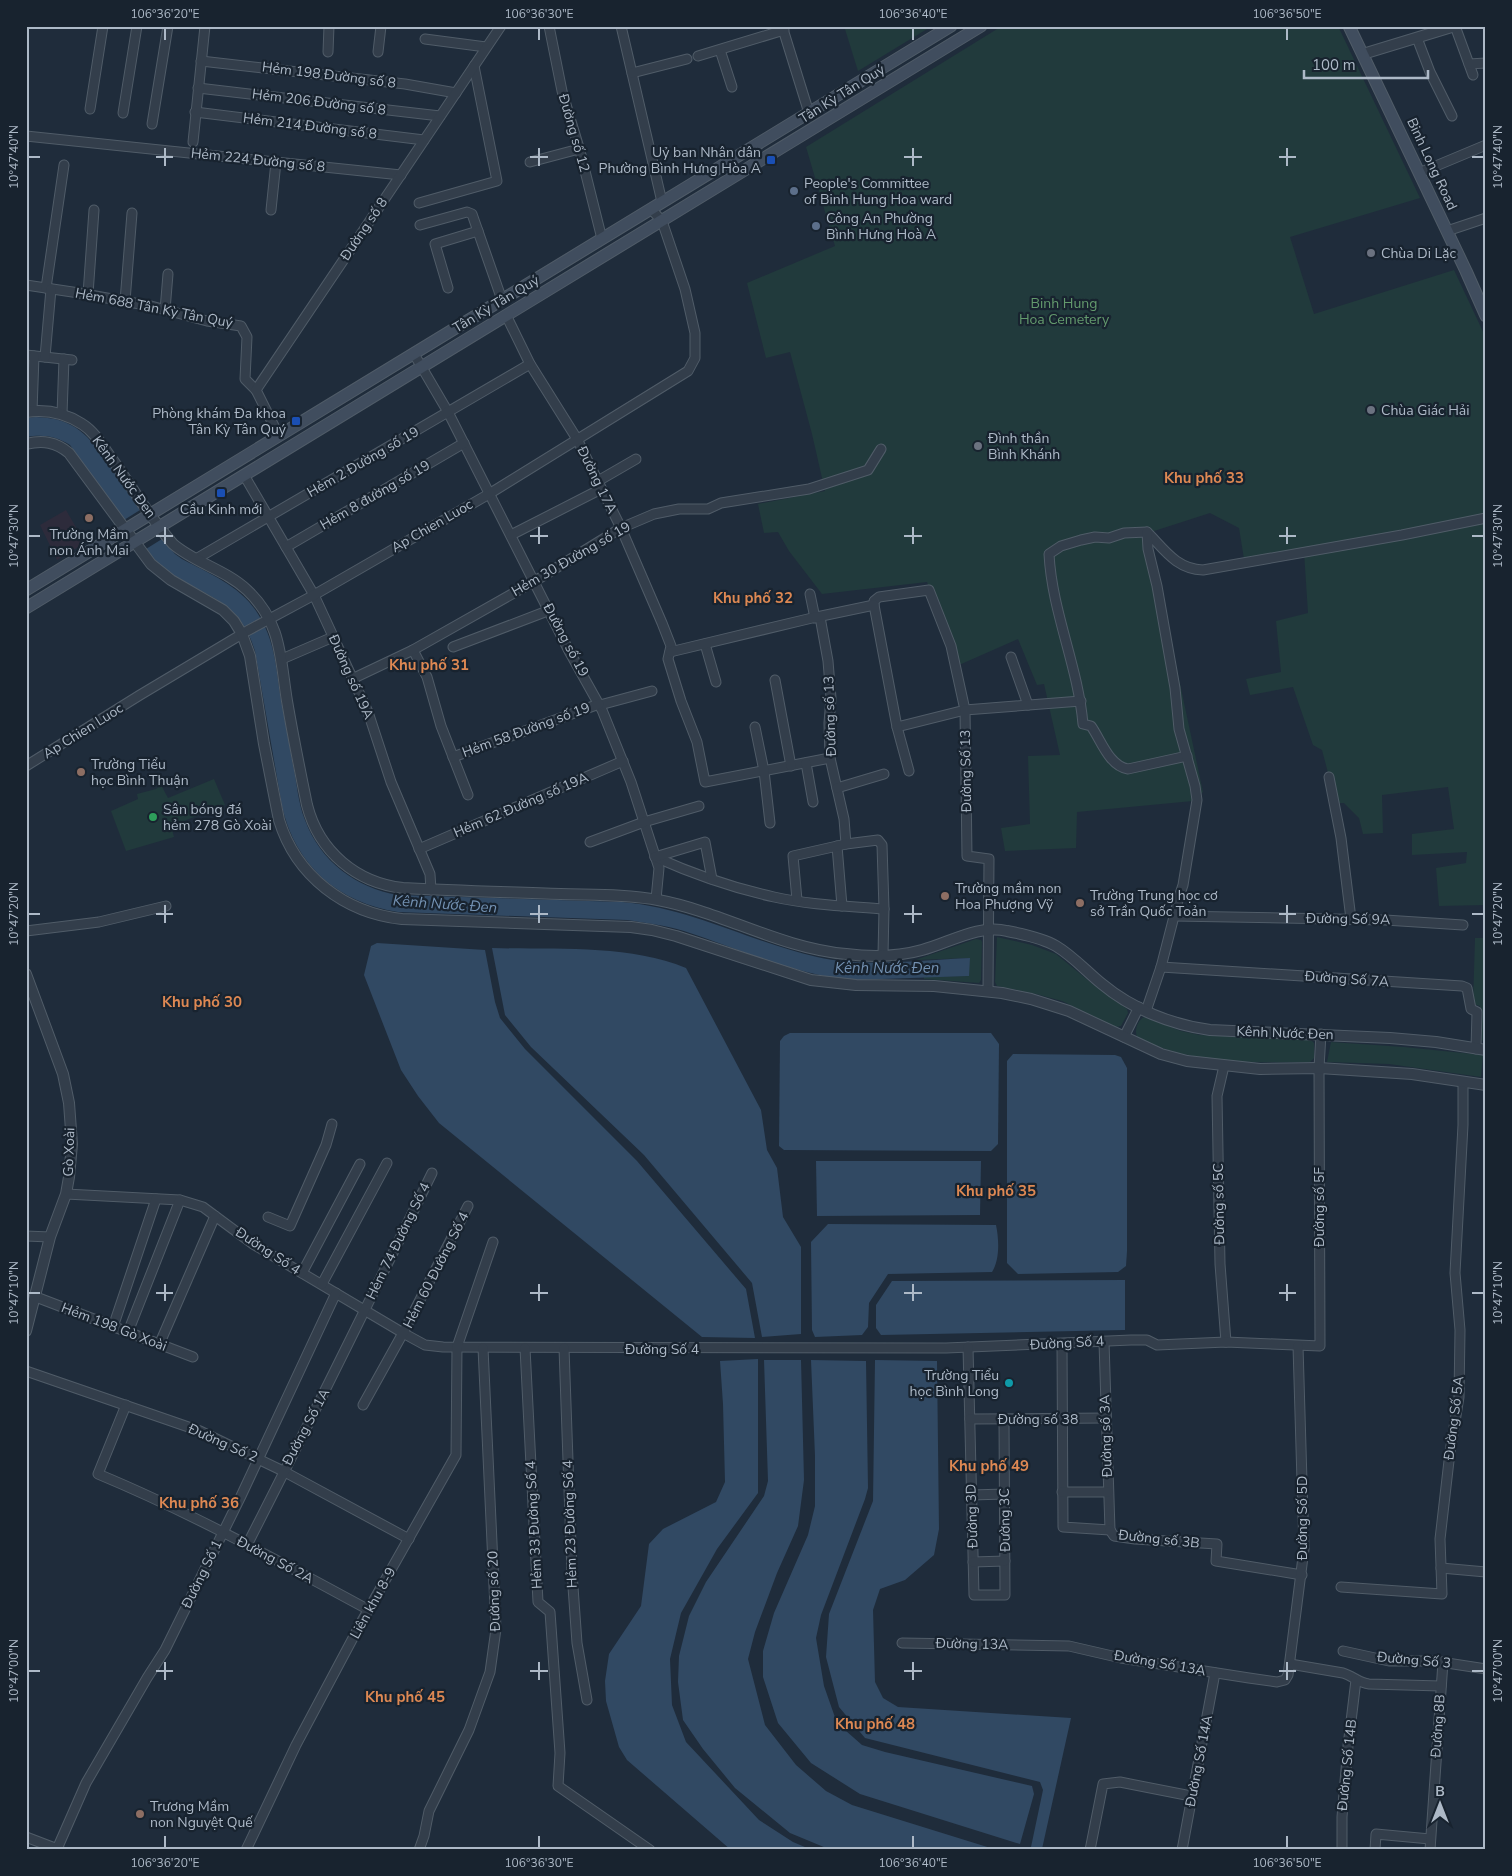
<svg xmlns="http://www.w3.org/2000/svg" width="1512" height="1876" font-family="'Nunito Sans',sans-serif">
<rect width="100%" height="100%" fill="#1f2c3b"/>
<path fill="#2d2b3b" d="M66,510L85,543L57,560L40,525Z"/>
<g fill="#213a3c">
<path d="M844,26H932L858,71Z"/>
<path d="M1002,26H1338L1420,198L1290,237L1314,314L1454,270L1486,338V905L1439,906L1436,868L1466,863L1467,852L1412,855V834L1454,829L1448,787L1382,795L1383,833L1363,834L1359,818L1344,803H1336L1322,750L1313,745L1293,687L1250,695L1246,679L1281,672L1276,621L1308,613L1304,552L1244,559L1239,528L1210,513L1148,533L1203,792L1193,801L1077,812L1076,848L1005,851L1001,828L1030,824L1028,756L1060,755L1044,684L1037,685L1018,639L959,665L927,582L822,594L789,551L778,532L764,533L758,504L825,491L812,434L790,352L766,358L747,283L835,246L806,147Z"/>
<path d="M214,779L225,805L171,826L174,837L126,851L111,811L138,799L137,794L156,789L161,785L168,798Z"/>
<path d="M997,937L1032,945L1056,954L1095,986L1127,1009L1128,1013L1121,1026L1116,1027L1062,1001L1036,994L997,986L995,982Z"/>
<path d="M1475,938H1486V1041L1478,1040L1480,1006L1473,1004Z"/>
<path d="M976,939L981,940L982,942L981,980L979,983L924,979V977L969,976V958L915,960Z"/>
<path d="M1144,1017L1181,1031L1200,1035L1311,1040L1314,1043V1058L1310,1062C1255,1063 1186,1064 1137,1037C1134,1030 1138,1020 1144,1017Z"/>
<path d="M1331,1042L1404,1047L1483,1055L1481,1077L1389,1064L1327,1062Z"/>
</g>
<g fill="#314963">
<path d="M36,417C75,418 89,436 109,465C119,480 130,495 140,510L124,520L70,445C56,436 43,434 26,437V418Z"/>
<path d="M162,539L175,554L182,559C210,574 241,586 258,614C274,639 276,665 280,694C284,717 289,741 293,765C297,783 298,803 305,820C320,861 356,888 398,895L622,902C692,908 750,942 817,957C865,968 921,960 970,958L969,976L853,980C794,975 740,949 684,931C665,925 646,923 627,920L398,912C339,903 295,866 282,806L255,651C240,599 206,598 167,571C159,565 152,557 146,549Z"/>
<path d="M377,943L485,950L495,1002L500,1018L525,1049L637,1161L746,1289L755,1338L702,1337L439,1123L418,1096L401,1070L364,975L371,946Z"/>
<path d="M492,948C555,950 627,944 686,968L761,1110L767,1150L777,1168L783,1217L801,1247V1334L762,1337L752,1283L644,1155L531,1047L505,1015Z"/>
<path d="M790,1033H991L999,1044L998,1144L991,1151L784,1150L779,1146L780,1041L784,1036Z"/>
<path d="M1013,1054L1115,1055L1121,1057L1127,1068V1251L1126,1266L1118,1272L1018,1274L1007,1263V1061Z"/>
<path d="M816,1161H981L980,1215L817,1216Z"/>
<path d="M828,1224L996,1225C999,1239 1000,1260 992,1272L888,1274L869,1303L868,1327L862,1335L815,1337L812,1330L811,1242Z"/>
<path d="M1125,1280V1330L881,1335L876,1328V1305L892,1281Z"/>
<path d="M758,1359V1493L717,1549L681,1613L670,1659L672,1705L686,1742L759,1820L793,1842L812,1850H731L627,1760L619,1747L606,1701L605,1681L609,1654L641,1606L649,1544L663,1529L716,1502L725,1482L723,1404L720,1361Z"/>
<path d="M764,1360H801L804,1480L798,1526L777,1573L755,1632L748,1659L765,1725L796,1765L826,1791L852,1805L997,1850H831L790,1833L735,1788L703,1749L683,1720L678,1682L679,1656L689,1616L706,1582L764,1496L768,1481Z"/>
<path d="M811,1360L866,1361L868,1488L865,1499L821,1615L816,1638L824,1686L837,1723L862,1745L885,1752L1032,1786L1034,1794L1020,1844L860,1794L811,1763L778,1723L763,1677V1651L774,1613L808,1535L815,1506V1456Z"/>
<path d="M875,1360L937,1361L939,1529L934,1555L905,1580L880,1589L873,1610L875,1682L883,1698L898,1707L1071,1718L1042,1849L1031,1847L1043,1790L1040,1782L865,1738L839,1707L826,1657L829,1614L873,1501Z"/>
</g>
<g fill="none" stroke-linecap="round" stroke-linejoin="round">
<defs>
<g id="minor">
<path d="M549,26L562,91L580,151L602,239"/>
<path d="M621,26L662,202"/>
<path d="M782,26L809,113"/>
<path d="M1455,26L1473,75"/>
<path d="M1417,38L1430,72L1452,116"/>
<path d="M425,39L486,47"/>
<path d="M720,50L732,87"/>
<path d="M328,52L329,26"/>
<path d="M378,52L381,26"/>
<path d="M698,56L784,30"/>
<path d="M201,61L405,84L456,93"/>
<path d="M1469,64L1486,63"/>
<path d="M632,73L687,59"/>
<path d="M198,88L440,116"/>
<path d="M90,109L103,26"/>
<path d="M195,112L424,140"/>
<path d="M123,113L137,26"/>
<path d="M152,124L168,26"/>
<path d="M26,136L401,175"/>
<path d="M193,142L205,26"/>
<path d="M530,162L579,149"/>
<path d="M1419,173L1486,145"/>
<path d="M419,203L497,181L474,66"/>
<path d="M271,210L276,162"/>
<path d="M420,225L467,212L472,214L502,300"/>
<path d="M1447,231L1486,218"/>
<path d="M26,285L79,293L151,306L207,321L241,326L247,337L245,379L256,390"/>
<path d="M46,288L64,165"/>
<path d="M448,288L435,244L478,231"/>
<path d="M88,294L94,210"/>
<path d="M125,301L132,213"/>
<path d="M165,310L168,274"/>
<path d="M506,315L530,364L577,439L621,528L662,623L671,646L668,659L681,701L697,742L705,782L830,758"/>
<path d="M414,354L448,412L569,651L602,710L631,782L659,868L656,899"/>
<path d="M26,355L72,360"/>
<path d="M45,357L51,289"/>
<path d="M32,411L34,356"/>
<path d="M62,414L64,359"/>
<path d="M279,436L256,390L501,26"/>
<path d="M244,475L314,595L368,712L391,782L430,874L431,890"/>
<path d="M598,481L636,459"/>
<path d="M511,535L601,489"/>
<path d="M286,547L464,443"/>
<path d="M196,559L530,364"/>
<path d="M810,594L815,618"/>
<path d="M874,605V601L879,597L929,590L951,646L965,710L897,727"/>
<path d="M820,617L828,661L831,698L829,723L830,758L844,819L846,844"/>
<path d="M705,644L716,682"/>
<path d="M453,647L550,610"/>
<path d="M413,650L427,677L441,726L468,795"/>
<path d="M670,652L812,618L874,605L897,727L909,771"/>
<path d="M1011,657L1028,705"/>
<path d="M282,659L333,637"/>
<path d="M352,679L413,650L535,581L621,528L654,514L679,509H708L721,503L809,489L868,470L881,449"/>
<path d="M775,680L791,766"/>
<path d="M600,705L652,691"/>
<path d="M755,727L764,771L770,823"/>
<path d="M1187,756L1128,769C1109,766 1101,740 1091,726L1083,724C1078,666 1052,612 1049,554L1061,546L1081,540L1095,537L1109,538L1124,533L1147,532C1164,549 1176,569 1203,570L1402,535L1486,518"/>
<path d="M453,757L599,704"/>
<path d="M806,763L813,802"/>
<path d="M26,766L140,695L247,631L314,595L489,494L688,371L695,358V333L685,289L662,221L651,209"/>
<path d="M1329,777L1341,838L1351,919"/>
<path d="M837,788L884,774"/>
<path d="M590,842L644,822L699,806"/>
<path d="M837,846L842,906"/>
<path d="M419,849L623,761"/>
<path d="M655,857C693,874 733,888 774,897C810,905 847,906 884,909"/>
<path d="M655,857L705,842L712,879"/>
<path d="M797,900L793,856L846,844L878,840L882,845L884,909L883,955"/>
<path d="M1174,916L1385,920L1463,925"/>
<path d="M26,931L99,922L166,906"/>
<path d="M1161,967L1462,986L1467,988L1471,1009L1477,1012L1476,1049"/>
<path d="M988,991L989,859L967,856L965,710L1081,701"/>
<path d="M1146,1011L1161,967L1179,897L1183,885L1197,800L1195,786L1179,729L1175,688L1157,586L1148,549L1147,532"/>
<path d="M1124,1037L1139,1007"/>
<path d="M1224,1066L1217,1096L1220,1264L1226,1342"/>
<path d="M66,1194L180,1200L203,1207L253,1244L403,1333L425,1345L443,1347L946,1348L1131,1340H1147L1157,1345L1226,1342L1320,1346L1319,1068L1321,1034"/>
<path d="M268,1217L290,1226L326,1145L332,1124"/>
<path d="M26,1236L50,1237"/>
<path d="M302,1273L360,1164"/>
<path d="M322,1284L387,1163"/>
<path d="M36,1297L193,1357"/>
<path d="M113,1327L156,1199"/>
<path d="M128,1332L180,1200"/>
<path d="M1104,1342L1110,1530"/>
<path d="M1062,1344L1063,1527L1110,1530"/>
<path d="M159,1345L215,1216"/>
<path d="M968,1347L974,1595H1005L1004,1419"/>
<path d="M525,1348L538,1602L550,1612L560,1753L558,1786L650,1850"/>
<path d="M564,1348L572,1573L577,1643L587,1700"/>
<path d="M26,1371L200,1431L283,1471L409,1539"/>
<path d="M126,1405L98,1474C192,1513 280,1562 369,1610"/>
<path d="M363,1405L403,1333L468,1206"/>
<path d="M970,1419L1106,1418"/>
<path d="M1062,1492H1108"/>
<path d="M971,1495L1005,1494"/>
<path d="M1110,1530L1114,1536L1135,1539L1217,1544L1216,1561L1302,1575"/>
<path d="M247,1545C310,1422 371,1298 432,1173"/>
<path d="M973,1562L1005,1561"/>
<path d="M1441,1568L1486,1572"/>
<path d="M1341,1587L1442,1594L1440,1539L1450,1452L1459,1397L1460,1330L1455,1273L1463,1125V1082"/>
<path d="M902,1643L1069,1646L1121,1658L1249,1678L1277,1682L1285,1680L1288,1675L1304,1549L1298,1346"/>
<path d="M1343,1651L1389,1661H1434L1486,1669"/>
<path d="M1290,1664L1343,1673C1353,1676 1359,1683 1369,1684L1441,1686"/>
<path d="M26,1837L60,1850"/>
<path d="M57,1849L86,1783L147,1678L165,1650L241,1496L336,1293"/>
<path d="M246,1850L296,1745L362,1621L456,1455L457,1347L493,1242"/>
<path d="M419,1850L424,1836L429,1811L469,1730L490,1672L496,1629L483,1348"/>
<path d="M1090,1850L1103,1784L1120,1782L1191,1796"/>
<path d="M1182,1850L1215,1673"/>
<path d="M1342,1850V1817L1348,1746L1356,1680"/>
<path d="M1375,1850L1376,1834L1430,1839"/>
<path d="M1430,1850L1443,1662"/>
</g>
<g id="tertiary">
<path d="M1363,54L1455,26"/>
<path d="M26,412C46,409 65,413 82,424C95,432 103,447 112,459C132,487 150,518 173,544C195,563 226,570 247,590C282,623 280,658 287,701C293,736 300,771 307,805C319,852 357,883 403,888C456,891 508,892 561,894C593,895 626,894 658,900C722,912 780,948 846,954C870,957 897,957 922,950C949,943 978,924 1007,931C1023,934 1043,938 1056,946C1073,956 1087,972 1102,984C1132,1009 1172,1025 1210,1030L1390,1038L1436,1042L1486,1050"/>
<path d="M26,444C43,440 56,442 69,453L151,564L171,580L223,610L234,621L242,634L250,656L264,744L279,820C296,876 345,913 402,919L631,927L652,930L676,936L811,980L856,985L934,986L1002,993L1031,999L1069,1011L1161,1054L1187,1061L1260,1069L1319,1068L1412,1074L1486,1085"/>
<path d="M26,974L63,1074L69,1103L72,1144L69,1177L66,1194L50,1237L26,1331"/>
</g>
<g id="secondary">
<path d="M1349,26L1466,271L1486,316"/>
<path d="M26,590L951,26"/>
<path d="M26,608L981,26"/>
</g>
</defs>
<use href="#minor" stroke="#505c68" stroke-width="11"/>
<use href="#tertiary" stroke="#505c68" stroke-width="12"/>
<use href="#secondary" stroke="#505c68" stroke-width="13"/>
<use href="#minor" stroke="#333e4b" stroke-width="9"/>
<use href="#tertiary" stroke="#333e4b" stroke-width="10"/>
<use href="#secondary" stroke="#404d5e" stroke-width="11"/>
</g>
<path fill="none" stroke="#adb9c7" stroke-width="2" d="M165,28V40M539,28V40M913,28V40M1287,28V40M165,148V166M539,148V166M913,148V166M1287,148V166M28,157H40M156,157H173M530,157H548M904,157H922M1279,157H1296M1472,157H1484M165,527V544M539,527V544M913,527V544M1287,527V544M28,536H40M156,536H173M530,536H548M904,536H922M1279,536H1296M1472,536H1484M165,905V923M539,905V923M913,905V923M1287,905V923M28,914H40M156,914H173M530,914H548M904,914H922M1279,914H1296M1472,914H1484M165,1284V1301M539,1284V1301M913,1284V1301M1287,1284V1301M28,1293H40M156,1293H173M530,1293H548M904,1293H922M1279,1293H1296M1472,1293H1484M165,1662V1680M539,1662V1680M913,1662V1680M1287,1662V1680M28,1671H40M156,1671H173M530,1671H548M904,1671H922M1279,1671H1296M1472,1671H1484M165,1836V1848M539,1836V1848M913,1836V1848M1287,1836V1848"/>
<g fill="#1a4fb4" stroke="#18232f" stroke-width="2">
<rect x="766" y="155" width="10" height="10" rx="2.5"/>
<rect x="291" y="416" width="10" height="10" rx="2.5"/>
<rect x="216" y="488" width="10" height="10" rx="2.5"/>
</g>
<g fill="#5c6f8a" stroke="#18232f" stroke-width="2">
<circle cx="794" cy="191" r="5"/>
<circle cx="816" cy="226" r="5"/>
</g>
<g fill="#6b7280" stroke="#18232f" stroke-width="2">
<circle cx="1371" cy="253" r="5"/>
<circle cx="1371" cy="410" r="5"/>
<circle cx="978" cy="446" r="5"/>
</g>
<g fill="#8d6e63" stroke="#18232f" stroke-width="2">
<circle cx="89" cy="518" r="5"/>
<circle cx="81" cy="772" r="5"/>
<circle cx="945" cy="896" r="5"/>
<circle cx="1080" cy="903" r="5"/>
<circle cx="140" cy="1814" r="5"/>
</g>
<circle fill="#2e9e5b" stroke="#18232f" stroke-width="2" cx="153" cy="817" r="5"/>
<circle fill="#0f9aa8" stroke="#18232f" stroke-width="2" cx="1009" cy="1383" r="5"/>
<g text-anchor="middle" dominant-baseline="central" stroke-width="4.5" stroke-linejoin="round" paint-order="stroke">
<g font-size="14" fill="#adb9c7" stroke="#18232f">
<text transform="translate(329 75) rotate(7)">Hẻm 198 Đường số 8</text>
<text transform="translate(842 94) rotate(-32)">Tân Kỳ Tân Quý</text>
<text transform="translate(319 102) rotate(7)">Hẻm 206 Đường số 8</text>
<text transform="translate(310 126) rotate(7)">Hẻm 214 Đường số 8</text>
<text transform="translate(574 133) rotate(74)">Đường số 12</text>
<text transform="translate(258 160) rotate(6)">Hẻm 224 Đường số 8</text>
<text transform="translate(1432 164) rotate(65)">Binh Long Road</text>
<text transform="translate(364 229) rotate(-56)">Đường số 8</text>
<text transform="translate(496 304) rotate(-31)">Tân Kỳ Tân Quý</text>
<text transform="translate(154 308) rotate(11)">Hẻm 688 Tân Kỳ Tân Quý</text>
<text transform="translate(363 462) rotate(-30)">Hẻm 2 Đường số 19</text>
<text transform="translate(124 477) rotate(54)">Kênh Nước Đen</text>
<text transform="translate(597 480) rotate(64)">Đường 17A</text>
<text transform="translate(375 495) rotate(-30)">Hẻm 8 đường số 19</text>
<text transform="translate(432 526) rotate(-30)">Ap Chien Luoc</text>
<text transform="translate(571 559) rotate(-30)">Hẻm 30 Đường số 19</text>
<text transform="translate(566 640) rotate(62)">Đường số 19</text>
<text transform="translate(351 677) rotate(66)">Đường số 19A</text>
<text transform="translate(830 716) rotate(-92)">Đường số 13</text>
<text transform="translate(526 730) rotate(-20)">Hẻm 58 Đường số 19</text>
<text transform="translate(83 731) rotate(-32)">Ap Chien Luoc</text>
<text transform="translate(966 771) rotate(-91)">Đường Số 13</text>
<text transform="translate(521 805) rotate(-23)">Hẻm 62 Đường số 19A</text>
<text transform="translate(1348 919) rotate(1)">Đường Số 9A</text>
<text transform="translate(1347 979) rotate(4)">Đường Số 7A</text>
<text transform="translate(1285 1033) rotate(2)">Kênh Nước Đen</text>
<text transform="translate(69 1152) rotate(-88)">Gò Xoài</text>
<text transform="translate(1219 1204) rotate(-91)">Đường số 5C</text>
<text transform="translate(1319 1207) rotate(-90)">Đường số 5F</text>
<text transform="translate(398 1241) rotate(-64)">Hẻm 74 Đường Số 4</text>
<text transform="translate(268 1251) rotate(33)">Đường Số 4</text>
<text transform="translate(436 1270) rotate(-63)">Hẻm 60 Đường Số 4</text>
<text transform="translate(114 1327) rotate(21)">Hẻm 198 Gò Xoài</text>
<text transform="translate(1067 1343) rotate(-3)">Đường Số 4</text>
<text x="662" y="1349">Đường Số 4</text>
<text transform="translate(1454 1418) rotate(-83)">Đường Số 5A</text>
<text x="1038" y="1419">Đường số 38</text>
<text transform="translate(306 1427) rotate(-62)">Đường Số 1A</text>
<text transform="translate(1106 1436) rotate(-92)">Đường số 3A</text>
<text transform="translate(223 1443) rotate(24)">Đường Số 2</text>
<text transform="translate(972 1516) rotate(-92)">Đường 3D</text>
<text transform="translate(1302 1518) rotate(-90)">Đường Số 5D</text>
<text transform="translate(1005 1520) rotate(-91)">Đường 3C</text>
<text transform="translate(570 1524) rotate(-92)">Hẻm 23 Đường Số 4</text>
<text transform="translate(534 1525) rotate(-93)">Hẻm 33 Đường Số 4</text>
<text transform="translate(1159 1539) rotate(6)">Đường số 3B</text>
<text transform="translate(275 1560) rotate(28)">Đường Số 2A</text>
<text transform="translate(202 1574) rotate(-64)">Đường Số 1</text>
<text transform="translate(494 1591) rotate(-92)">Đường số 20</text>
<text transform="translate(373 1603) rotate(-61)">Liên khu 8-9</text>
<text transform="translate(972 1644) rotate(1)">Đường 13A</text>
<text transform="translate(1414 1660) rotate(5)">Đường Số 3</text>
<text transform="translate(1160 1663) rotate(10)">Đường Số 13A</text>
<text transform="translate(1438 1726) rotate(-86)">Đường 8B</text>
<text transform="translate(1199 1761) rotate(-79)">Đường Số 14A</text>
<text transform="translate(1347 1765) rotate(-84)">Đường Số 14B</text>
</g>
<g font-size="14" fill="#adb9c7" stroke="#18232f" text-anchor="start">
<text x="761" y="152" text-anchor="end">Uỷ ban Nhân dân<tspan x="761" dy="16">Phường Bình Hưng Hòa A</tspan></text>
<text x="804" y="183">People's Committee<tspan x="804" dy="16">of Binh Hung Hoa ward</tspan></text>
<text x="826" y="218">Công An Phường<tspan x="826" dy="16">Bình Hưng Hoà A</tspan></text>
<text x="1381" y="253">Chùa Di Lặc</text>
<text x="1381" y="410">Chùa Giác Hải</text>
<text x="286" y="413" text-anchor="end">Phòng khám Đa khoa<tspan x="286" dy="16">Tân Kỳ Tân Quý</tspan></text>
<text x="988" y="438">Đình thần<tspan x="988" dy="16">Bình Khánh</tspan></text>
<text x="221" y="509" text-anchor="middle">Cầu Kinh mới</text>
<text x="89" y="534" text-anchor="middle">Trường Mầm<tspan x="89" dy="16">non Ánh Mai</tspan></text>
<text x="91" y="764">Trường Tiểu<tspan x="91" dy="16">học Bình Thuận</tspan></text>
<text x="163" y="809">Sân bóng đá<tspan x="163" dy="16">hẻm 278 Gò Xoài</tspan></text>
<text x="955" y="888">Trường mầm non<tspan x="955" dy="16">Hoa Phượng Vỹ</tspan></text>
<text x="1090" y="895">Trường Trung học cơ<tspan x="1090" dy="16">sở Trần Quốc Toản</tspan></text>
<text x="999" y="1375" text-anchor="end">Trường Tiểu<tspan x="999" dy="16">học Bình Long</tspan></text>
<text x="150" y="1806">Trương Mầm<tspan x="150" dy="16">non Nguyệt Quế</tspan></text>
</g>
<g font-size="14" fill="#639a6d" stroke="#18232f">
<text x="1064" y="303">Binh Hung<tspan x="1064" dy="16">Hoa Cemetery</tspan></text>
</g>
<g font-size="15" font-weight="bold" fill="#dd8853" stroke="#18232f">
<text x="1204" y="478">Khu phố 33</text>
<text x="753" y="598">Khu phố 32</text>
<text x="429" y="665">Khu phố 31</text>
<text x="202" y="1002">Khu phố 30</text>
<text x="996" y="1191">Khu phố 35</text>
<text x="989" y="1466">Khu phố 49</text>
<text x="199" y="1503">Khu phố 36</text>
<text x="405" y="1697">Khu phố 45</text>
<text x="875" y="1724">Khu phố 48</text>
</g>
<g font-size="15" font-style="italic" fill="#7391b2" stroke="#18232f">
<text transform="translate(445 904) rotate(4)">Kênh Nước Đen</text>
<text x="887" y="968">Kênh Nước Đen</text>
</g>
</g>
<rect width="1512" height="1876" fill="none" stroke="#18232f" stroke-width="55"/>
<g transform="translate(1440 1804)" stroke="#18232f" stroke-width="4" paint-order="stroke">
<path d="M0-4L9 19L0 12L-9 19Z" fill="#adb9c7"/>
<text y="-8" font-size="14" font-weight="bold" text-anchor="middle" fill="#adb9c7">B</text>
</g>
<path d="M1304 70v8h124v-8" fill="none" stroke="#adb9c7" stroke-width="2.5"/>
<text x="1312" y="70" font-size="15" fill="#adb9c7" stroke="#18232f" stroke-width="4" paint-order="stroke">100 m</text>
<rect x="28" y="28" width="1456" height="1820" fill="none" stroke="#adb9c7" stroke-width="2"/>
<g font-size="12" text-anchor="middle" fill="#adb9c7">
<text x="165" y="18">106°36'20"E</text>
<text x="539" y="18">106°36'30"E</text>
<text x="913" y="18">106°36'40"E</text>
<text x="1287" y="18">106°36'50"E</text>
<text transform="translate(14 157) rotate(-90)" y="4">10°47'40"N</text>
<text transform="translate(1498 157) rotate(-90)" y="4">10°47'40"N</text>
<text transform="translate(14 536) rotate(-90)" y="4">10°47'30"N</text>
<text transform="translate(1498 536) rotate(-90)" y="4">10°47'30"N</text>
<text transform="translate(14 914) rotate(-90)" y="4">10°47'20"N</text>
<text transform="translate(1498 914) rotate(-90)" y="4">10°47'20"N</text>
<text transform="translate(14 1293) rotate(-90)" y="4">10°47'10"N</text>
<text transform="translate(1498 1293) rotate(-90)" y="4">10°47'10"N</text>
<text transform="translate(14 1671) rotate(-90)" y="4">10°47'00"N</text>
<text transform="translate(1498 1671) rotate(-90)" y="4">10°47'00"N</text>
<text x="165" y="1867">106°36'20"E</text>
<text x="539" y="1867">106°36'30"E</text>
<text x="913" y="1867">106°36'40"E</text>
<text x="1287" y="1867">106°36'50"E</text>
</g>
</svg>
